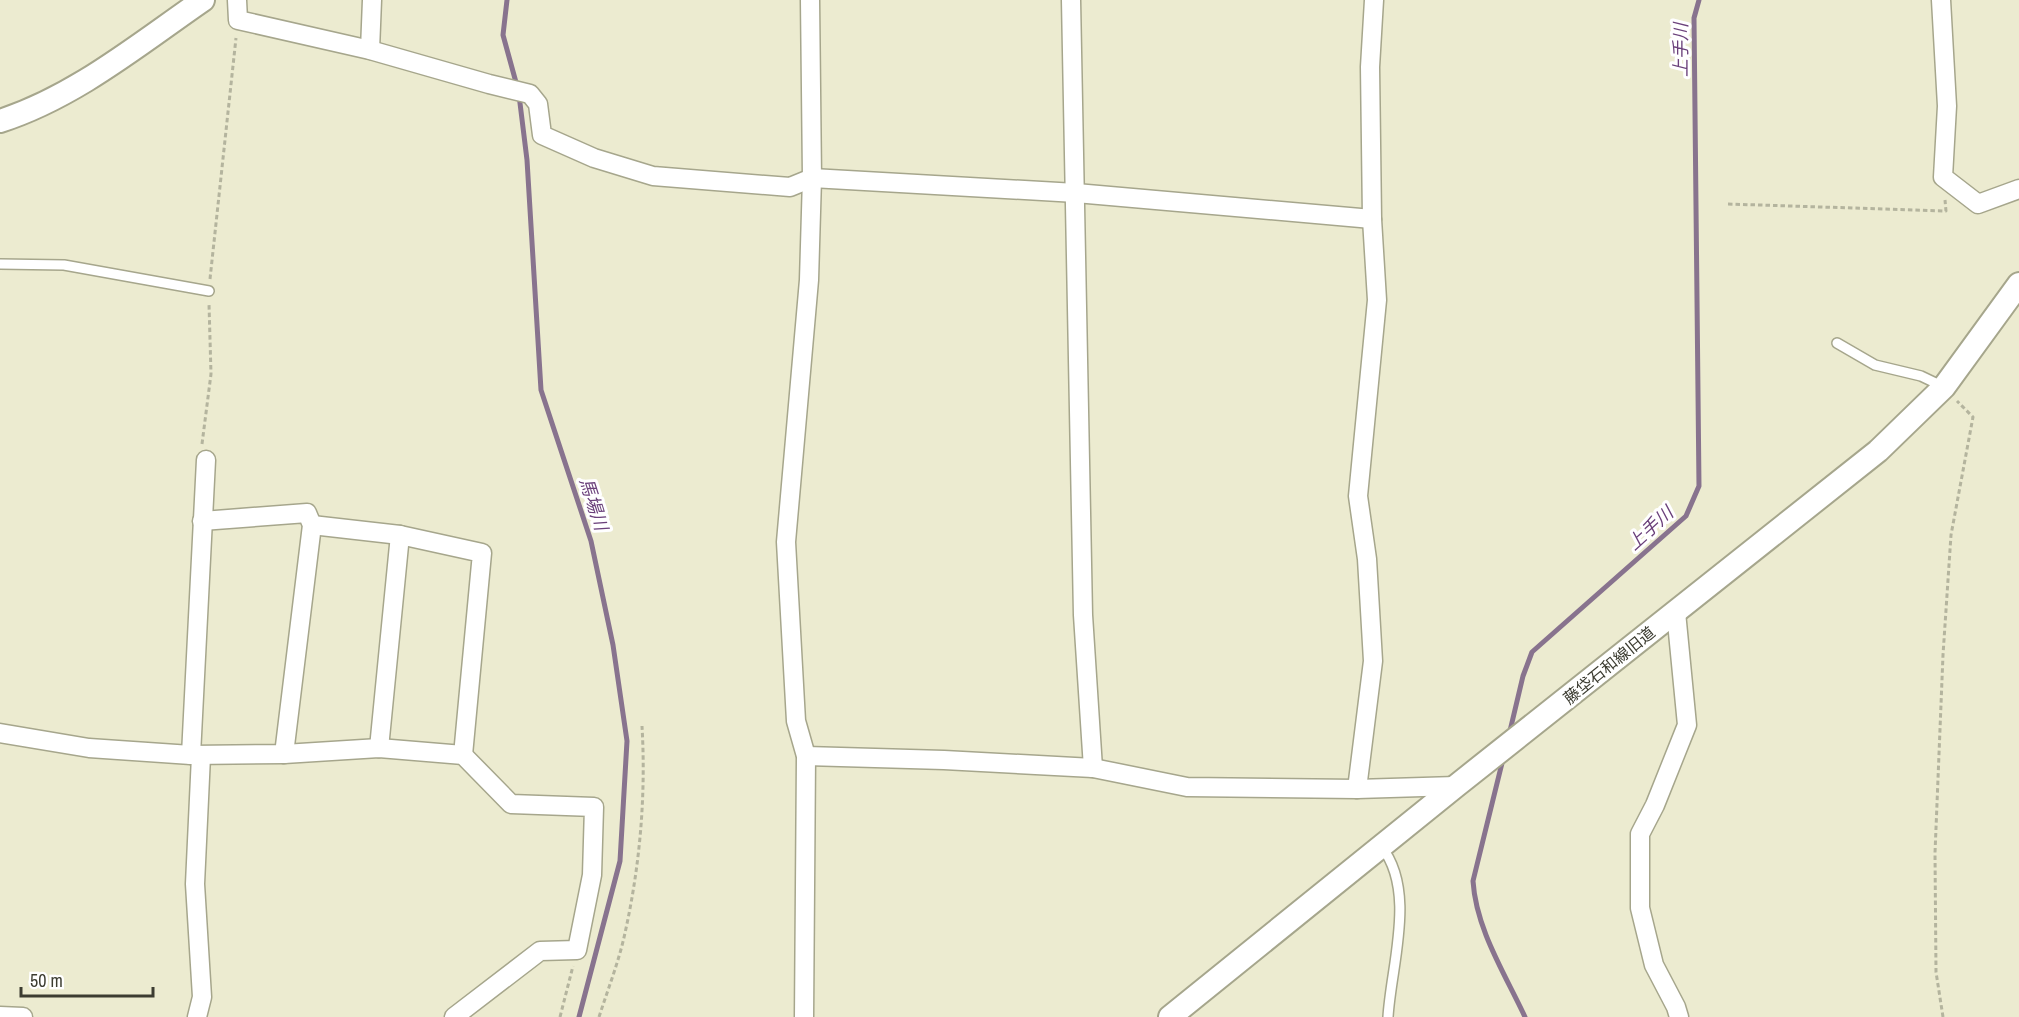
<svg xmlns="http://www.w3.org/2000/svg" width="2019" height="1017" font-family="'Archivo Narrow','Noto Sans JP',sans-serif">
<rect width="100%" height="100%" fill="#ecebd0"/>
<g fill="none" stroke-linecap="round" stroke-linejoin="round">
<g stroke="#88738e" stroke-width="5">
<path d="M507,0L503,35L517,86"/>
<path d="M519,95L527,160L541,390L591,541L613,645L627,741L620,861L579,1017"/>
<path d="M1509,735L1523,676L1532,652L1686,516L1699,486L1694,18L1699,0"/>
<path d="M1503,759L1473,881C1476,929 1505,974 1525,1017"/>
</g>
<defs>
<g id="service">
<path d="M0,264L64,265L209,291"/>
<path d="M1837,343L1875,365L1921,376L1944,387"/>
<path d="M1381,846C1417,891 1391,965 1388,1017"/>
</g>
<g id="minor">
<path d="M237,0L238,20L370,50L489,84L530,94L538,104L542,135L594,158L653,176L790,187L812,178L1076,193L1372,219"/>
<path d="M1071,0L1083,615L1093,768"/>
<path d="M1941,0L1947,106L1943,177L1978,204L2019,189"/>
<path d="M370,50L372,0"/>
<path d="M202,521L307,513L312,525L284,754"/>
<path d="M312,525L400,535L482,553L463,755"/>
<path d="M1676,612L1687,725L1655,805L1640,834V908L1654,965L1676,1007L1679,1017"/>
<path d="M0,733L89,748L191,755L284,754L379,748L463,755L511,804L594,807L592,875L577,950L540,951L454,1017"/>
<path d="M379,748L400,535"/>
<path d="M191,755L206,460"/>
<path d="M806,756L944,760L1093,768L1187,787L1357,789L1456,786"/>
<path d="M1357,789L1373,661L1367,559L1358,496L1377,300L1372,219L1370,67L1374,0"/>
<path d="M0,1016L23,1017"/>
<path d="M197,1017L202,997L195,884L201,756"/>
<path d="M804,1017L806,756L796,721L786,542L809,280L812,178L810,0"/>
</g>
<g id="tertiary">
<path d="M0,121C75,97 139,44 203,0"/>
<path d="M1170,1017L1456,786L1878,451L1944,387L2019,284"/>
</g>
</defs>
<use href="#service" stroke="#a6a68c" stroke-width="12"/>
<use href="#minor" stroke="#a6a68c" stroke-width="21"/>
<use href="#tertiary" stroke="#a6a68c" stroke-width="26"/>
<g stroke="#b4b49e" stroke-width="3" stroke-dasharray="4.5 3" stroke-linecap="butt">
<path d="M1728,204L1946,211L1945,200"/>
<path d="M210,279L236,38"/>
<path d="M202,444L211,374L209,304"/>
<path d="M560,1017L573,966"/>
<path d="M599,1017C608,989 619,961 625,933C640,865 646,796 642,726"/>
<path d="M1943,1017L1936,972L1935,853L1943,655L1951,535L1973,417L1957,401"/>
</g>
<use href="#service" stroke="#fff" stroke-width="9"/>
<use href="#minor" stroke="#fff" stroke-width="18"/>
<use href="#tertiary" stroke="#fff" stroke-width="22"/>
</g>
<g text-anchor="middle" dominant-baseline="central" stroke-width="6" stroke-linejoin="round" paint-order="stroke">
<g font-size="16" fill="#3c3c31" stroke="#fff">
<text transform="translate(1609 665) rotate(-39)">藤垈石和線旧道</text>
</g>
<g font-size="18" font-style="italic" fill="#6b417b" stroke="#fff">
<text transform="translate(1680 50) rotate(-90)">上手川</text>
<text transform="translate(594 504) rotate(72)">馬場川</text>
<text transform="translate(1650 528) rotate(-42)">上手川</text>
</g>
</g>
<path d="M21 987v9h132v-9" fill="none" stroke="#3c3c31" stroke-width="3"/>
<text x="30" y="987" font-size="18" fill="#3c3c31" stroke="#ffffff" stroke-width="4.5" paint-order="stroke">50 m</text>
</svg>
